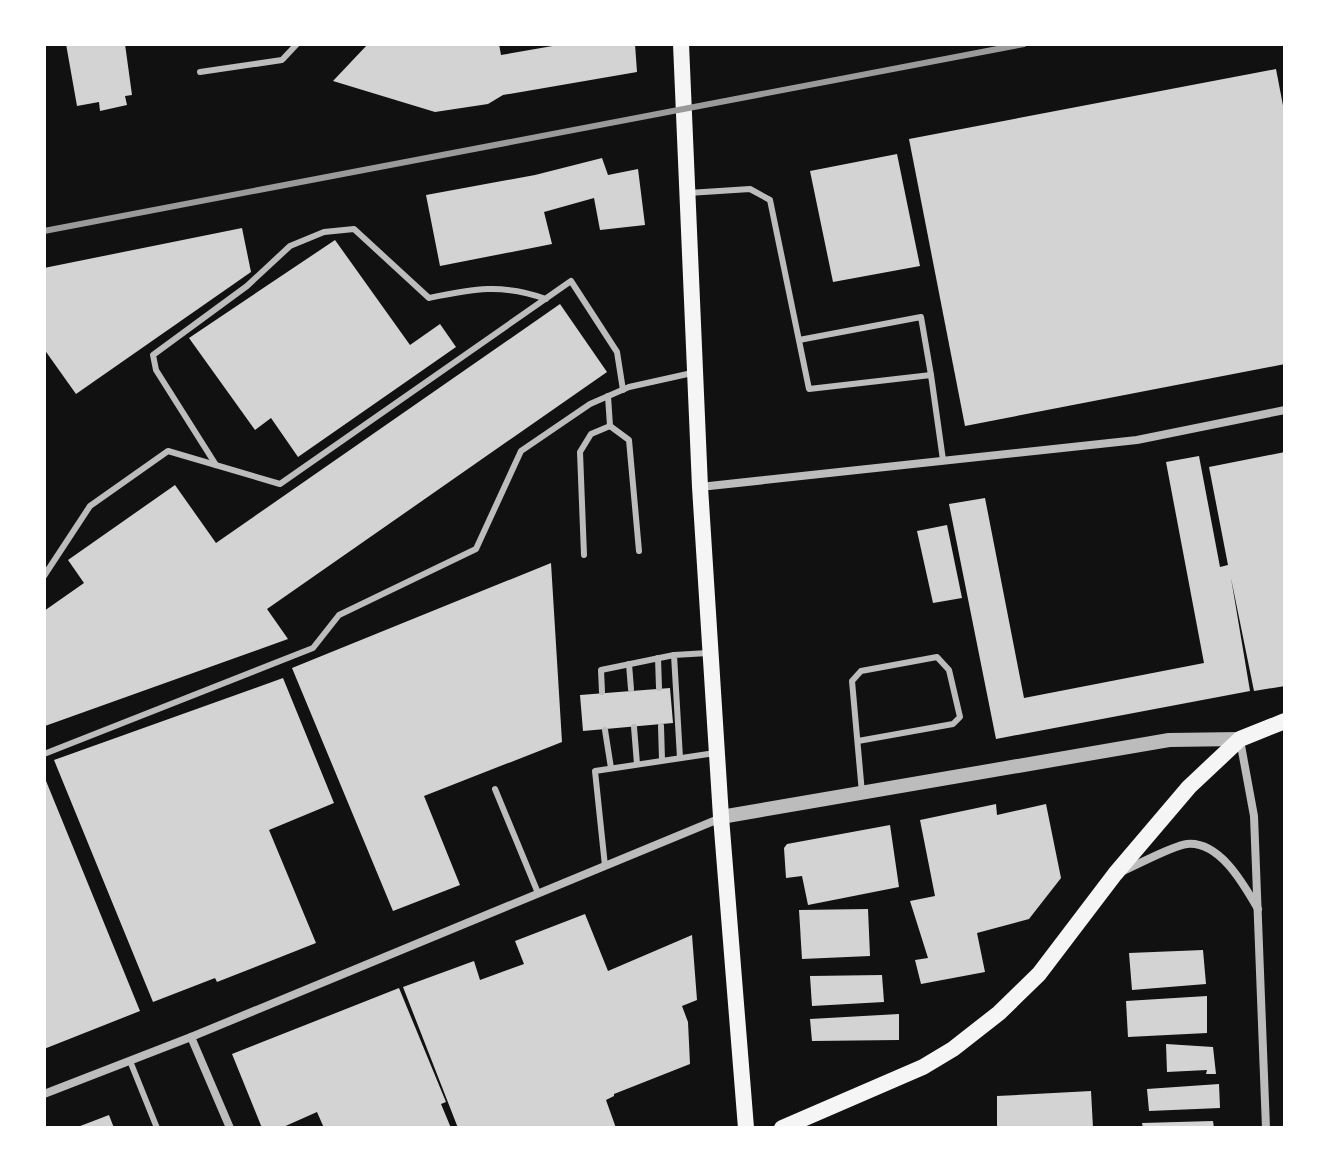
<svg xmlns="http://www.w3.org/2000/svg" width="1329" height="1172" font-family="'Golos Text',sans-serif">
<rect width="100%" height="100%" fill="#111"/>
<g fill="#d3d3d3">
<path d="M66,44H125L132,95L125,96L127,105L100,111L99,102L77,106Z"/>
<path d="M368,44H499L501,55L564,44H635L637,72L503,95L488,104L435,112L333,81Z"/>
<path d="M1276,69L1285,116V364L965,426L909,139Z"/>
<path d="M897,154L920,266L833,282L810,171Z"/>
<path d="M602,158L608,175L638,169L645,225L600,230L594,198L544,212L552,244L440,266L426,195L535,175Z"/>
<path d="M242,228L251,272L76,394L44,349V268Z"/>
<path d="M335,240L410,345L440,324L456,347L298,457L271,418L255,430L189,338Z"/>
<path d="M560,304L607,372L267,609L288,639L45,726L44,611L84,583L68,560L175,485L216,543Z"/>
<path d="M1285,452V686L1254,691L1231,578L1250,691L996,739L949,504L985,498L1024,698L1204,663L1166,462L1199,456L1220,567L1228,565L1209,467Z"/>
<path d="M947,525L962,598L933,603L917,531Z"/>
<path d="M551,563L562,742L424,796L460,885L393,911L292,668Z"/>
<path d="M283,678L334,803L269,830L316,943L217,982L215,978L153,1002L54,760Z"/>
<path d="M670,688L673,723L583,731L580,695Z"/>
<path d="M44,776L140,1011L44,1049Z"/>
<path d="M996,804L997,815L1046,804L1061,878L1029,919L977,933L985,972L921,984L915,960L928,958L910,901L935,896L920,820Z"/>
<path d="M890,825L899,887L808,905L802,876L786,878L784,848L787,844Z"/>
<path d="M868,909L870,956L802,959L799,910Z"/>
<path d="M585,914L608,971L692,935L697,1000L682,1006L688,1022L690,1064L614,1094V1096L606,1100L616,1128H458L403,987L474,961L480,980L524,964L515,941Z"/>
<path d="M1203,950L1206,984L1132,990L1129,953Z"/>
<path d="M882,975L884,1002L812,1006L810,976Z"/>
<path d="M399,988L446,1102L441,1104L451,1128H324L317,1112L281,1128H262L232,1054Z"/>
<path d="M1207,996V1033L1128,1037L1126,1001Z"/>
<path d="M899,1014V1040L812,1041L810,1019Z"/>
<path d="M1166,1044L1213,1047L1216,1074H1206L1207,1070L1167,1072Z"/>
<path d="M1219,1084L1220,1108L1149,1111L1147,1089Z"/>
<path d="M1091,1091L1093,1128H997V1096Z"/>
<path d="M109,1115L114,1128H75Z"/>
<path d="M1213,1121L1214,1128H1143L1142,1123Z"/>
</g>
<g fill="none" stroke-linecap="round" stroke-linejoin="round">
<g stroke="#bcbcbc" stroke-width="6">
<path d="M200,72L282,60L297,44"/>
<path d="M688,193L750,189L770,200L809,389L931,375L943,460"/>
<path d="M799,340L921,317L931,375"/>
<path d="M610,426L629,440L639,551"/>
<path d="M216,465L156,370L153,355L247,286L290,246L324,232L354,229L429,298C473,289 502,283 546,299"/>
<path d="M584,555L580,452L591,434L610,426L608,396"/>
<path d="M44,576L90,506L168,451L280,484L571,281L617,352L623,390"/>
<path d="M658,658L659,688"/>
<path d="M629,664L631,689"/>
<path d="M602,692L601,670L674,655"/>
<path d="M661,726L662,760"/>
<path d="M634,727L637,764"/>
<path d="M605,730L611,768"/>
<path d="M858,741L953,724L960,717L949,670L937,657L861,671L852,681L862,793"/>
<path d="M44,754L313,648L339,615L476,549L521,451L590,404L629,387L692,373"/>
<path d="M680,758L674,655L708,653"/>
<path d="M495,789L538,893"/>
<path d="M605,866L595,771L715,753"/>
<path d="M130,1061L157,1128"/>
</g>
<g stroke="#bcbcbc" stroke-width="8">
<path d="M700,487L1137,440L1285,410"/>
<path d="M1240,740L1254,816L1266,1128"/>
<path d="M1123,871C1137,865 1174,845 1187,844C1220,841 1244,885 1258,909"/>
<path d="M191,1037L230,1128"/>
<path d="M44,1094L191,1037L721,818"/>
</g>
<path stroke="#bcbcbc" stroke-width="14" d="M721,817L1169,740L1240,739"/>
<g stroke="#f5f5f5" stroke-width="16">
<path d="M681,44L700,487L721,817L746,1128"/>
<path d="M782,1128L923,1067L953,1049L999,1013L1039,974L1115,874L1189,787L1240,739L1285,721"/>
</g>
<path stroke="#9a9a9a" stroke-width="6" d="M44,231L1024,44"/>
</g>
<rect width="1329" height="1172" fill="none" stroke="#ffffff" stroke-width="92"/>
</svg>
